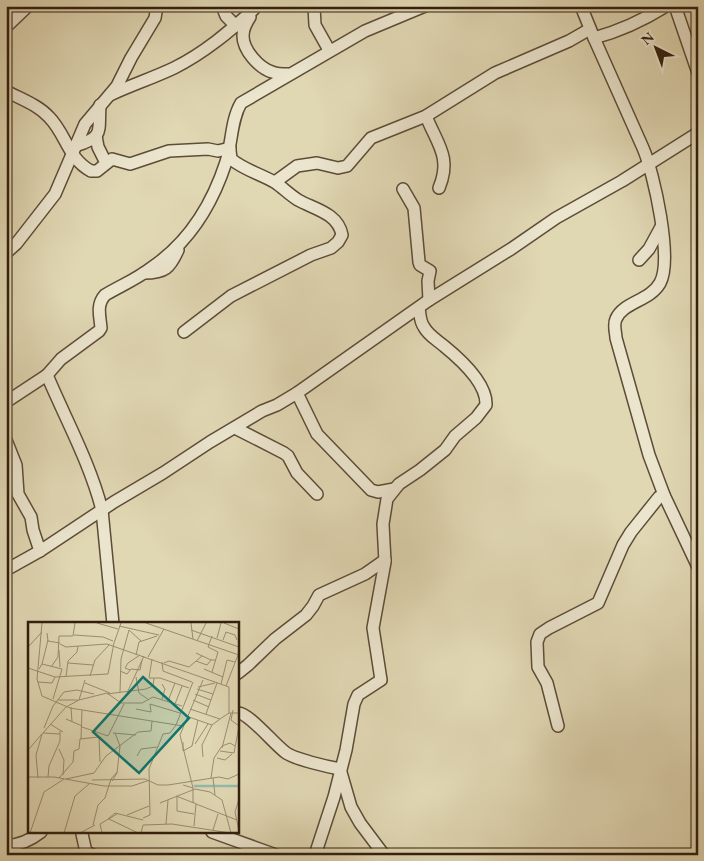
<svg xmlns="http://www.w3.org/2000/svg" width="704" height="861" font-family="'EB Garamond',serif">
<rect width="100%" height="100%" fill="#e0d7b3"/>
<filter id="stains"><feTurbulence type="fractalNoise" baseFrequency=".004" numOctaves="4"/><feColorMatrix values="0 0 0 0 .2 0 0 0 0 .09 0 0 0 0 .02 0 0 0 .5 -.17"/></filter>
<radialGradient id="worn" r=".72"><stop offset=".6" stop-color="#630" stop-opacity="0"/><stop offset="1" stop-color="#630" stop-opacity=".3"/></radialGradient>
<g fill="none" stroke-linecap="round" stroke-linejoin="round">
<defs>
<g id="minor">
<path d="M222,6L226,16L236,26"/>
<path d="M314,6L315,25L329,50"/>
<path d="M581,6L594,38L643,148C654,173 673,260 660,283C650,301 623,302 616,319C613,325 616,333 616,338L649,455L664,495L698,567"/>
<path d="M675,6L698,73"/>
<path d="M250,17C246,23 243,29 243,36C243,50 259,68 272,72C277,74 283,74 288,74"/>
<path d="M6,27L28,6"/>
<path d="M594,38C620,31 642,21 666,6"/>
<path d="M6,91C21,99 38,105 49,117C66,134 68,159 91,171H97L112,159L130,164L169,151L208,149L218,151L230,148"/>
<path d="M110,95C131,85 153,78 174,68C204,53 229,32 254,9"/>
<path d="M426,116C437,144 452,157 439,188"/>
<path d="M96,136L98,147L106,163"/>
<path d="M75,146C105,137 98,132 100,105"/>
<path d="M275,182L297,166L317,163L338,168L347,166L371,138L426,116L495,73L569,41L590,29"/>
<path d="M403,189L414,208L419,262L420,265L430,271L428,281L429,300"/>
<path d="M6,253L16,244L55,194L85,124L117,86L131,58L155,18L157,6"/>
<path d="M639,260L649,249L661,227"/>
<path d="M144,273C165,273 170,268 178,250"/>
<path d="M184,332L231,296L311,255L331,248L338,242L342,235C338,213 314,209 298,200C290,195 283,188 276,183C261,174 244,170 231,159L230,150"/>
<path d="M47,375C66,420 90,463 102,510L113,624"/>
<path d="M297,393L317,434L371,490L378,492L394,489"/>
<path d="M6,402L47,375L61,359L99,331L101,328C100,316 96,305 105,295C120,286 137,279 151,268C190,242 212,205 226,162C232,143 231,120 241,103L365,31L425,6"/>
<path d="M235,428L284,453L288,456L297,473L317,494"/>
<path d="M6,440L16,465L18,494L31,517L33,530L40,551"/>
<path d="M6,570L40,551L114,502L163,473L210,442L262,411L277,405L297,393L429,300L511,249L556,218L622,181L698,133"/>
<path d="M238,673L248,665L275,639L306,615L313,606L319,595L365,574L385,560"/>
<path d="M238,713C249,713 274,744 285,752C293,759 329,767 340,769L351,807L360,823L384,855"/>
<path d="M558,726L547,683L538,667L537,642L540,634L549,628L598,603L623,545L631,532L659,497L664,495"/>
<path d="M212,832L276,855"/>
<path d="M82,834L86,852L93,855"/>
<path d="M6,846C18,845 31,840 41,832"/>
<path d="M315,855L334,797L346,750L354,704L358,695L381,680L373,628L385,562L383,524L387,499L399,484L420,470L445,450L455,436L476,418L486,405C487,383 460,359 444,346C437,340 428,335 424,327C420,322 420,314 419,308"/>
</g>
</defs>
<use href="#minor" stroke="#5d4c38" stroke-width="14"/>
<use href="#minor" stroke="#ebe5ce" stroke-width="11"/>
</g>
<g transform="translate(28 622)">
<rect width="211" height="211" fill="#e0d7b3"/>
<path fill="none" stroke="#94baab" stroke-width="2.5" d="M166,164H211"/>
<path fill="none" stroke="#9a8d71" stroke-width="1" d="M14,1L9,57L14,74L42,86L155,104M69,1L90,7M118,1L211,33M163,1L165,17M196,1L211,7M91,4L131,13M101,8L113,19M163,8L211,25M19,11L20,19L32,21M46,13L75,15L85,19M184,14L180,25L190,30L184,50M189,16L193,1M195,18L198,10L207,13L209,18M169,19L178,1M32,22L38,25L79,22L201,65V91M0,25L14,10M31,28L32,45M168,31L183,38M108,33L111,20L129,14M120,35L136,7M124,37L121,56H132L161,66M168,39L179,43L183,38H187M134,40L135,49L164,60M40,41L65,43M136,41L141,39L161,45L174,34M14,42L20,18M23,45L30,35L31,14H45L47,1M0,46L27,55M11,47L14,42L34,47L25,77M176,47L195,55M102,48L97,46L100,41L112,33M92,49L99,52L103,47L112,48L114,38M62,54L67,38L81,23M38,55L40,39L49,30L50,24M108,55L111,71L121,78M10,60L24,61L27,55L80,52L86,21L93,1M57,61L82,71M193,62L199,38L207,40M198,64L210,33M170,65L187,61M169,67L185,72M92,70L93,37L101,8M99,71L116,34M79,72L118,67L125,64L126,56M167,72L183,78M134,77L137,67L134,62M30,78H50M51,78L57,58M165,78L181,85M140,79L147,61M122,82L152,91M147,82L154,64M43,85L44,100M108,87L123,90L122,82M162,87L192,97L201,91H211M205,88L203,98L211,104M178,92L189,61M158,94L184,103L192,97M38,97L54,104M22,102L35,110M54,105L80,114L96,82M16,106L25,84L36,70L49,68L66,72M15,111L32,112M85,111L108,113M71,115L72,140M53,117L54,88M155,120V129L164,124L170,98M167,122L180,102M194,126L203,91M31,127L36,138L35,153M0,128L14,112M192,129L206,131L211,104M109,134L113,127L129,125M175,135L174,123L184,103M189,136L197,138L204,132M0,155H26L76,164H104L122,158M20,155L21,144L32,119V109M10,156L8,133L14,112L38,85L51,78L79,71L93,81H114L125,75L154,84M31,156L45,140L46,129L51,127L52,117L71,115M183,156L186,136L194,124L202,121L207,124M185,156L187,173M38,157L66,151L78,134L110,110L123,109L124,99M64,158L117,157L130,163H140L191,155L200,157L211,152M84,159L89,151L92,124L87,111M155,163L165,166V180L168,182L166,204M165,166L152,113L175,58M148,174L166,181M149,175V189L166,192M211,177L207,190L211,209M132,181L167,167L182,170L194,178L203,211M168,182L209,198M99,193L121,184M115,196L122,193L121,147L135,112L142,111L148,103L165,60M80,197L87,191L115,198M81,197L110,211M138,202L140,178M65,203L70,183L77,176L83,157L89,150M185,208L190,192M2,211L16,170L36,157M36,211L47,174L61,162M52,211L67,203M74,211L72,202L89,192M113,211L115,203L144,202L202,211M127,211H151"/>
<path fill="#0f766e" fill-opacity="0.15" stroke="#0f766e" stroke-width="2.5" d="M115,55L161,96L111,151L65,110Z"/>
<rect width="211" height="211" fill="none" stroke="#311e0f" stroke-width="2.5"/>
</g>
<rect width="704" height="861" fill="none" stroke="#e0d7b3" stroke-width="25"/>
<rect x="8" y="8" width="689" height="846" fill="none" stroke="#311e0f" stroke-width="2.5"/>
<rect x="12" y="12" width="679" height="836" fill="none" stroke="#311e0f"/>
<g transform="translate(656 48) rotate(318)" stroke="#ebe5ce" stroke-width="4" paint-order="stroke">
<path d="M0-4L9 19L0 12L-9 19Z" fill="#311e0f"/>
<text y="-8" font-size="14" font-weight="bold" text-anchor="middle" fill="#311e0f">N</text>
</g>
<rect width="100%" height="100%" filter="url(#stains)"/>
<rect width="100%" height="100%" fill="url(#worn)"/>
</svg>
